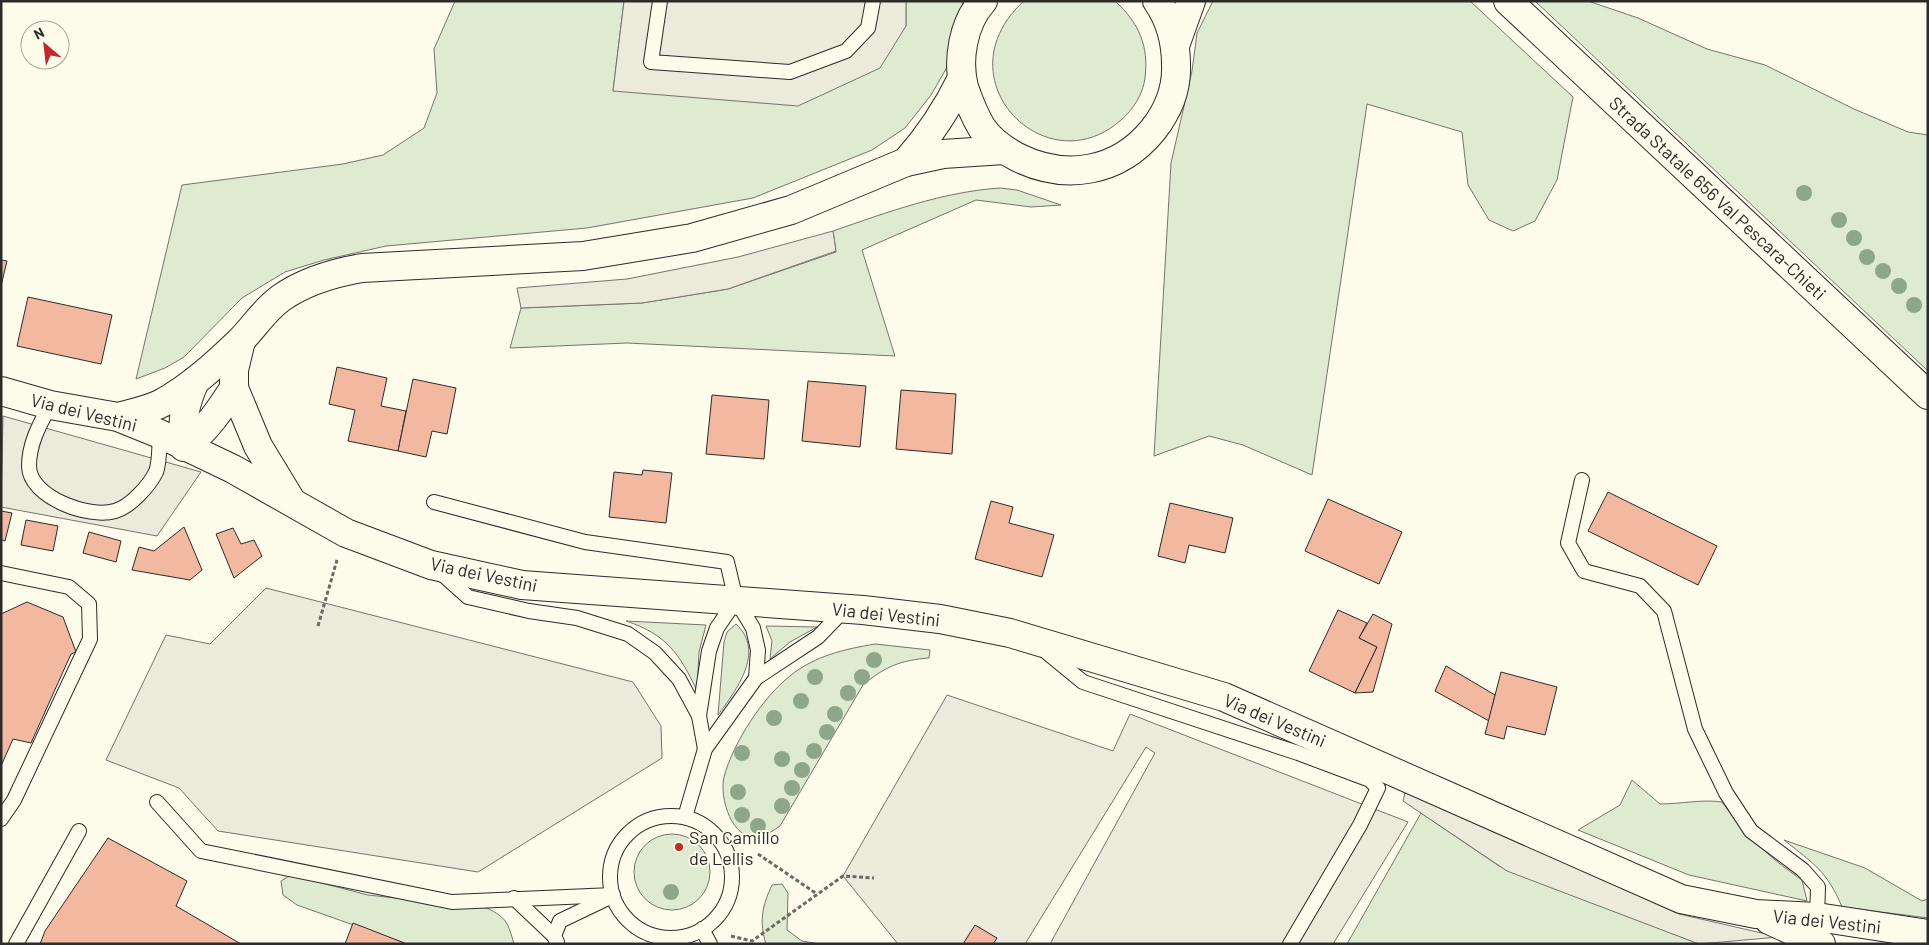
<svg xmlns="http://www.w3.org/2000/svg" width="1929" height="945" font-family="Barlow,sans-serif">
<rect width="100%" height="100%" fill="#fdfbea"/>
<g fill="#deebd1" stroke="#74746e">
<path d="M455,1H624L613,91L906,26V1H962L963,15L954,55L931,95L905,128L872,150L753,198L587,228L386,246L324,260L285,272L242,298L184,357L165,368L136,379L182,185L343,164L383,155L424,128L437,93L434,49Z"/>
<path d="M1024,1H1115C1139,23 1149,46 1145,78C1143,94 1133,110 1121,120C1046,187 939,78 1024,1Z"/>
<path d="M1213,1H1470L1573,97L1557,180L1535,221L1513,231L1489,220L1468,185L1462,132L1367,104L1312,475L1243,445L1209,436L1154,456L1171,163L1192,71L1197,33Z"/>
<path d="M1535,1H1588L1638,18L1707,49L1765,65L1854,109L1908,132L1928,135V371Z"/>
<path d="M1000,188L1017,190L1061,205L1031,207L976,200L862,250L895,356L627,343L510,348L521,308L642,303L728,289L836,252L833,231C888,212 942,192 1000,188Z"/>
<path d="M626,621L706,625L699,652L697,691C680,654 666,634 626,621Z"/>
<path d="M736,624C766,652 736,690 718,715L724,642L727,632Z"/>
<path d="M766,626L817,627L790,642L770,659L772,641Z"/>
<path d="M875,644L930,650L929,658C901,660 884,667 863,685L780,826C774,830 767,835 759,837C732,842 719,797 724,777C733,743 763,697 790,676C814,656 845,649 875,644Z"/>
<path d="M1632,780L1660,804C1681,804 1702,799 1722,802C1747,836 1767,856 1802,880L1807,901L1689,875L1578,830L1620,805Z"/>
<path d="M1421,813L1499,866L1699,944H1347Z"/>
<circle cx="672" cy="872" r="38"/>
<path d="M1784,840L1865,868L1922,901L1928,899V918L1842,907C1827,871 1814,864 1784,840Z"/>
<path d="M291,875L368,895L487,908C507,918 508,923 514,944H407L297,905L283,895L281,881Z"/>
<path d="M782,884L788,893L787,930L802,941L820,944H766C759,922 762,906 772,885Z"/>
</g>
<g fill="#eceadb" stroke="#74746e">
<path d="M624,1H906V26L880,68L798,106L613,91Z"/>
<path d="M833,231L836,251L728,289L642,303L521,308L517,288L627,279L738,257Z"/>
<path d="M3,416L201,472L157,536L1,507Z"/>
<path d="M266,588L633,682L661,726L662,758L478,872L218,831L179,788L106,760L166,635L210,644Z"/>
<path d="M947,695L1113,751L1130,714L1408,822L1333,944H1050L1155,753L1146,747L1025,944H898L843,876Z"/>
<path d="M1406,789L1679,914L1779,937L1699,944L1507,871L1403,801Z"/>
</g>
<g fill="#f2b8a0" stroke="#2b2b2b">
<path d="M1,260L7,261L1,286Z"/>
<path d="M28,297L112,315L101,364L17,346Z"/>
<path d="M337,367L387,378L381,406L406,411L398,451L348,441L355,410L329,404Z"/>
<path d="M413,379L456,388L447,434L432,431L426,457L398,451Z"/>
<path d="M808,381L866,386L860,447L802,441Z"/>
<path d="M901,390L956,394L952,454L896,449Z"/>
<path d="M712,395L769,400L764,459L706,454Z"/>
<path d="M643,470L672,473L666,523L609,517L614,472L642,475Z"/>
<path d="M1608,492L1717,546L1698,585L1588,531Z"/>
<path d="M1328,499L1402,532L1379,584L1305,551Z"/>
<path d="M991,501L1013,507L1009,523L1054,535L1042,577L975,559Z"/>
<path d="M1170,503L1233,518L1225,553L1189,545L1185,563L1158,556Z"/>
<path d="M1,511L12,513L5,541L1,540Z"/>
<path d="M26,520L58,526L53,551L21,545Z"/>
<path d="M184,527L202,570L190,580L132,570L139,547L154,551Z"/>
<path d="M233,528L241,544L254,540L262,556L234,578L216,534Z"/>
<path d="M89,532L121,541L116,562L83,553Z"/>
<path d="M27,602L63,617L76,652L71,654L31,743L13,739L1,766V614Z"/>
<path d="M1338,610L1367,623L1359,638L1377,647L1355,693L1309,671Z"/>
<path d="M1373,614L1392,624L1373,692L1355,693L1377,647L1359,638Z"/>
<path d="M1446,666L1495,695L1489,721L1435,691Z"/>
<path d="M1501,672L1557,687L1545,735L1507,726L1504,739L1485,734Z"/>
<path d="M108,838L187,881L176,906L241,944H40L45,931Z"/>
<path d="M353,923L407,944H345Z"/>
<path d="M975,925L997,938L993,944H963Z"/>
</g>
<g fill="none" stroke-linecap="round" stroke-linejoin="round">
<defs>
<g id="service">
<path d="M660,1L651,62L790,72L846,51L868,28L873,1"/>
<path d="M50,405C40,424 29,443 29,466C29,497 89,519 115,511C130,507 149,486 156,472C160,462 159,445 160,434"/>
<path d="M1582,480L1568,543L1584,571L1640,586L1664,611L1695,729L1726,793L1751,831L1803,870L1818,887L1817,917"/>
<path d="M434,502L585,542L727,562L736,600L753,628L758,650L756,678"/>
<path d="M1,573L69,587L89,604L90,639L14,800L1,819"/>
<path d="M441,573L468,597L529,611L577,618L628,634L655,653L679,679L699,716L705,749"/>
<path d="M1044,650L1083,682L1298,753L1370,780L1378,788L1360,825L1290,944"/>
<path d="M699,716L709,651L717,628L736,600"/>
<path d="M157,802L201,851L452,902L613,895"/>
<circle cx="671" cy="877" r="61"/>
<path d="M685,817L705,749L756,678L818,637L845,609"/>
<path d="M514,898L554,936L557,942"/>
<path d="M702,929L710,944"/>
<path d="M554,936L560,921L608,898"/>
<path d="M16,944L79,831"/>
</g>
<g id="primary">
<path d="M983,1C963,23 957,60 964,87C969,102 974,115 982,128C991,141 1004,150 1017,157C1065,181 1118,173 1153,130C1168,111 1177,89 1176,65C1176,41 1171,21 1157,1"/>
<path d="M906,162C930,135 947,109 962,78"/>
<path d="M241,341L234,370V388L258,446L292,502"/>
<path d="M1,391L50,405L118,417L160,434L233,469L346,533L431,565L522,585L863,610L940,619L1010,633L1224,697L1681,899L1756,914L1817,917L1928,934"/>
<path d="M118,417C132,413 149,410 162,403C190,388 216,364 239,342C254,328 262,312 281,298C305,281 333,273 362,268L583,256L692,238L791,210L906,162L943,154L1004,150"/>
<path d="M184,447C206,431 220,410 234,388"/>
<path d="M184,447C182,419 184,406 195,381"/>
<path d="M1769,920L1821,944"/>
</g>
<g id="trunk">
<path d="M1508,1L1928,395"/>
<path d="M1176,43L1191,1"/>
</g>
</defs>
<use href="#service" stroke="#2b2b2b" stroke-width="16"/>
<use href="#primary" stroke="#2b2b2b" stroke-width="30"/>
<use href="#trunk" stroke="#2b2b2b" stroke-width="30"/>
<g stroke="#6a6964" stroke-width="3" stroke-dasharray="4 2.5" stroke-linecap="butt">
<path d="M318,626L337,560"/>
<path d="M758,854L817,894"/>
<path d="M731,936L752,941L843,876L874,878"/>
</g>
<use href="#service" stroke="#fdfbea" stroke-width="14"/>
<use href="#primary" stroke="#fdfbea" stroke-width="28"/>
<use href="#trunk" stroke="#fdfbea" stroke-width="28"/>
</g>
<g fill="#8ea78a">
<circle cx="1804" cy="193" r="8"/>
<circle cx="1839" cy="220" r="8"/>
<circle cx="1854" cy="238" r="8"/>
<circle cx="1867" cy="257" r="8"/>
<circle cx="1883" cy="271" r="8"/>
<circle cx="1899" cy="286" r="8"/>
<circle cx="1914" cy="305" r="8"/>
<circle cx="874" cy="660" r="8"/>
<circle cx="815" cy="677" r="8"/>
<circle cx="862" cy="677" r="8"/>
<circle cx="848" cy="693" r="8"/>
<circle cx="801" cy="701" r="8"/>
<circle cx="835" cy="714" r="8"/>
<circle cx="774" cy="718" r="8"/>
<circle cx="827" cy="732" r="8"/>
<circle cx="814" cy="751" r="8"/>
<circle cx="742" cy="753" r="8"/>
<circle cx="782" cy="759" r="8"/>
<circle cx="802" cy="770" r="8"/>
<circle cx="792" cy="788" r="8"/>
<circle cx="738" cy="792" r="8"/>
<circle cx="782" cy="806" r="8"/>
<circle cx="742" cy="815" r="8"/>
<circle cx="758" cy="826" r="8"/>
<circle cx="671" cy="892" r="8"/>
</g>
<circle fill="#c62828" stroke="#fdfbea" stroke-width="2" cx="679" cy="847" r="5"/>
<g text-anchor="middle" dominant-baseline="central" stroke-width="4" stroke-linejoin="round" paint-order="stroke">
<g font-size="18" fill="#2b2b2b" stroke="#fdfbea">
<text transform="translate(1718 198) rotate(43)">Strada Statale 656 Val Pescara-Chieti</text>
<text transform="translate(84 412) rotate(14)">Via dei Vestini</text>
<text transform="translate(484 574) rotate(12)">Via dei Vestini</text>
<text transform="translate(886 614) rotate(6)">Via dei Vestini</text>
<text transform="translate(1275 720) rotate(23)">Via dei Vestini</text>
<text transform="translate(1827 921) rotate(6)">Via dei Vestini</text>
</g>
<g font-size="18" fill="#2b2b2b" stroke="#fdfbea" text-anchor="start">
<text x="689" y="837">San Camillo<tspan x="689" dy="21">de Lellis</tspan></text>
</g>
</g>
<rect width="1929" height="945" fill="none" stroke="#2b2b2b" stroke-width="5"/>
<g transform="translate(45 45) rotate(332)"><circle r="24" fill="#fdfbea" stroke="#a9a89e"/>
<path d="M0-4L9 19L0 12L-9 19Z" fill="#c62828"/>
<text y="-8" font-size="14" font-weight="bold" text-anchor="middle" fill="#2b2b2b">N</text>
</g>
</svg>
